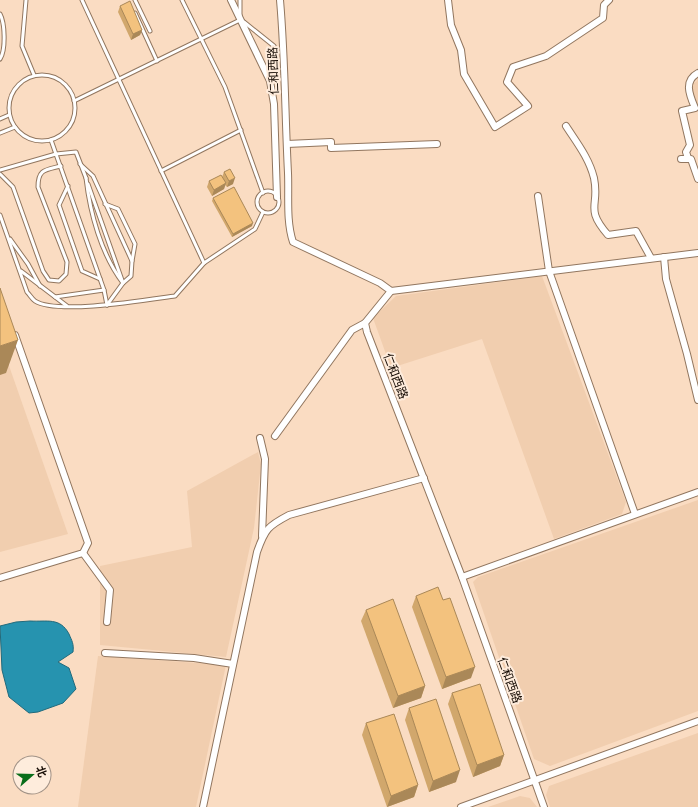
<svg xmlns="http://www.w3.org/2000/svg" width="698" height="807" font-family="'IBM Plex Serif','Noto Sans SC',serif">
<rect width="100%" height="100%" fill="#fadcc2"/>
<g fill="#f1ceaf">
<path d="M698,75V106L690,85L697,81L696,76Z"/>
<path d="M542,276L626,502L622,514L554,539L482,339L391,368L373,318L396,296Z"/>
<path d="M0,340L68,534L0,552Z"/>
<path d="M258,452L261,464L254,528L226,657L100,645V566L192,547L187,491Z"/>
<path d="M698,500V711L550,766L534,759L473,582L478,577Z"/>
<path d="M98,656L226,665L196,807H78Z"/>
<path d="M698,733V807H550L546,795L549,786Z"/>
<path d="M520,796L530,798L537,807H488Z"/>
</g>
<path fill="#2693af" stroke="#216a7c" d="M30,621C47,622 60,617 69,634C72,641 74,644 73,652L58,662L69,668L76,689L63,703L38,712L29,713L9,697L2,670L0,626L16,622Z"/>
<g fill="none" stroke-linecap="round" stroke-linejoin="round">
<defs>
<g id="service">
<path d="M26,0L22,46L34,75"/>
<path d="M82,0L204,263"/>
<path d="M135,0L150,31"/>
<path d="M182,0L225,87L263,193"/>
<path d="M240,0V16"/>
<path d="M135,13L157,61"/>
<path d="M0,14C5,23 6,50 0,59"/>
<path d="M244,22L274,46"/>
<circle cx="42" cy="108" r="33"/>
<path d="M74,101L240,20"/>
<path d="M0,119L9,115"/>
<path d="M0,133L15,127"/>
<path d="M51,140L104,290L107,305"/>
<path d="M80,164L93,176L132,261L131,276L123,283C101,254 90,213 86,178"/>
<path d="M0,170L56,154L76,152L86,178"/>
<path d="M161,171L241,130"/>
<path d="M0,174L13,187L43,271L49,280L59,281L66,274L67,262L38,187C38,169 45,170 61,166"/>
<path d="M88,184L123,283L107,305"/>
<path d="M68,186L59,205L82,271L100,279"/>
<circle cx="268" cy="202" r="11"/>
<path d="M105,204L118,209L135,244L132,261"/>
<path d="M0,215L27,292C30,295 32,299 35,301C57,315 146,300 175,296L204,263L255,229L263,212"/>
<path d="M10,239L28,264L40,286"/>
<path d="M21,271L67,306"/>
<path d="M55,297L104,290"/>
</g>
<g id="minor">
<path d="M231,0L270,81L274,104L277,197"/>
<path d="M280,0C285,57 285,115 288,173C289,196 286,221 293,242L380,283L391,291L365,323L367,332L462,577L544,807"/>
<path d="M448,0L451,25L461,50L464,74L495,127L528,106L507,82L513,67L546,56L603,18L604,5L609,0"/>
<path d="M566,126C577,143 589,158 594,178C600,207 584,207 608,235L636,231L651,258"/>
<path d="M287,144L331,142V148L437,144"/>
<path d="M688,158L686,152L690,145L682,111L695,108C690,96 683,81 698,73"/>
<path d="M681,159H691L698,179"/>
<path d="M538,196L549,271L635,514"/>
<path d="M664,257L666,279L687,354L698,400"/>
<path d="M391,291L698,253"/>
<path d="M275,436L352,330L365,323"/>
<path d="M260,438L265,459L262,536"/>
<path d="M83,553L110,590L107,622"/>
<path d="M462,577L698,492"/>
<path d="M0,578L83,553L88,543L15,335"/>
<path d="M105,653L194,658L233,664"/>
<path d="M203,807L257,552C265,529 268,526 289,515L424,478"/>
<path d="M461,807L698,721"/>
</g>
</defs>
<use href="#service" stroke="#91765f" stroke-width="5"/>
<use href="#minor" stroke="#91765f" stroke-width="8"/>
<use href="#service" stroke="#fff" stroke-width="3"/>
<use href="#minor" stroke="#fff" stroke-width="6"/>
</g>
<g fill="#d1a76c">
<path d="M120,6L142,30L140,35L131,40L118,12Z"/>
<path d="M224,172L233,184L227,187L225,185L224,189L212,196L207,187L209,181L222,177Z"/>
<path d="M213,198L252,226L232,237L212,201Z"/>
<path d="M416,596L471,678L442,689L412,607Z"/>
<path d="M366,610L425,686L421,698L393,708L361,621Z"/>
<path d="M452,693L504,755L500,766L473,777L448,704Z"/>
<path d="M409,708L456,782L429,792L405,720Z"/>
<path d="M366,723L418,785L414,797L387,807L362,735Z"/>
</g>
<g fill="#aa8858">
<path d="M142,30L140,35L131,40L133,34Z"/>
<path d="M235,178L233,184L227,187L229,181Z"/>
<path d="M226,183L224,189L212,196L214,190Z"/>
<path d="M253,223L252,226L232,237L233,234Z"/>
<path d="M18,340L6,373L0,375V346Z"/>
<path d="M475,667L471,678L442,689L446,677Z"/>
<path d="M425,686L421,698L393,708L398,696Z"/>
<path d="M504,755L500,766L473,777L477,765Z"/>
<path d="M460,770L456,782L429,792L433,781Z"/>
<path d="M418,785L414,797L387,807L391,796Z"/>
</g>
<g fill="#f3c27e" stroke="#aa8858">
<path d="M130,1L142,30L133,34L120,6Z"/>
<path d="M230,169L235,178L229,181L224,172Z"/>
<path d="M221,175L226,183L214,190L209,181Z"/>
<path d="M234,187L253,223L233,234L213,198Z"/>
<path d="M0,288L18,340L0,346Z"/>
<path d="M438,587L443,600L450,598L475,667L446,677L416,596Z"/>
<path d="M393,599L425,686L398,696L366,610Z"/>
<path d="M480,684L504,755L477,765L452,693Z"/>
<path d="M436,699L460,770L433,781L409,708Z"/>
<path d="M394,714L418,785L391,796L366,723Z"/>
</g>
<g text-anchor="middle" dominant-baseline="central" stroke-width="4" stroke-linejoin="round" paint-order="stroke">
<g font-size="12" fill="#150b04" stroke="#feecdc">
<text transform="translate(273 71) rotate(-92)">仁和西路</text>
<text transform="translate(396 376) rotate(69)">仁和西路</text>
<text transform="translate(510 680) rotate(70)">仁和西路</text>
</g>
</g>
<g transform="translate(32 775) rotate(70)"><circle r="19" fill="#feecdc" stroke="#a19286"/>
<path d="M0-3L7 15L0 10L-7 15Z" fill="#096d1a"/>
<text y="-6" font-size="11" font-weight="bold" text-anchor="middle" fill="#150b04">北</text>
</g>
</svg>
